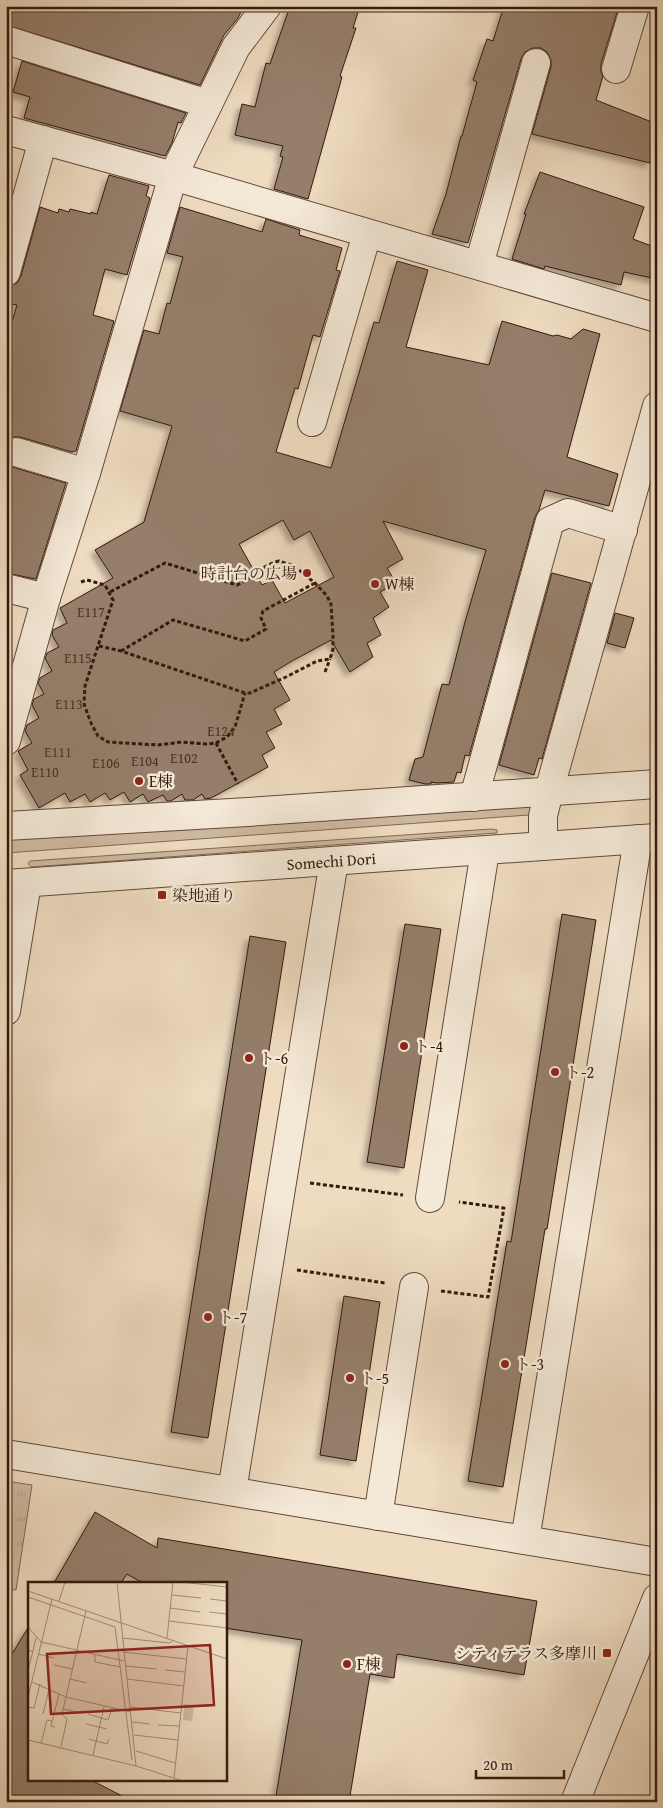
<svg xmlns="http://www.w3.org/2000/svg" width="663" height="1808" font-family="'Gentium Book Plus','Noto Serif JP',serif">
<defs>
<pattern id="park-tufts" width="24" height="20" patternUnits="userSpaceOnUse" patternTransform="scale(1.25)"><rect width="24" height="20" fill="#cebaa1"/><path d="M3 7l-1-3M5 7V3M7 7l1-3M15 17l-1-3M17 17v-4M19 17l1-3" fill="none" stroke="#b29f89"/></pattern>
<filter id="shadow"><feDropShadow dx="-4.5" dy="4.5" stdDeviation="2.5" flood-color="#0004"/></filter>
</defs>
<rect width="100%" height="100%" fill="#eedbc0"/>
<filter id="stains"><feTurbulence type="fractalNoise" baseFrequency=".004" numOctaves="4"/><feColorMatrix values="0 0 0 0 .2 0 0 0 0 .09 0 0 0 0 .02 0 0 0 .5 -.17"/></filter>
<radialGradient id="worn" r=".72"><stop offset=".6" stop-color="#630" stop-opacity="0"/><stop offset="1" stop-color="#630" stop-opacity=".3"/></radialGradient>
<g fill="#cebaa1" stroke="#816a56">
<path d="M531,802L536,814L529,815L6,853V839Z"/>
<path d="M491,829L497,830V833L31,867L28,864L30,861Z"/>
</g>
<path fill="url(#park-tufts)" stroke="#816a56" d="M6,1481L32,1485L16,1590L6,1589Z"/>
<g fill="#957e6a" stroke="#341a0c" fill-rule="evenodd" filter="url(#shadow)">
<path d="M6,6H244L238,18L224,35L200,85L6,25Z"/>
<path d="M290,6H360L353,28H356L340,76L342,77L308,199L274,189L283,157L280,156L283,146L235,135L242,104L255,107L266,63L270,64Z"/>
<path d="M504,6H619L601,64V72L603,76L596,100L657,124V135L650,163L532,134L551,67V60L547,52L541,48H533L525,52L521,59L468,243L432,234L446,194L461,136H462L477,82L473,80L487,39L493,41Z"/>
<path d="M22,61L186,113L181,123L178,122L172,143L165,156L24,118L30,97L13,92Z"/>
<path d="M540,172L644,207L633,239L657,248V279L624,272L621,285L545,266L544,269L512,259L526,214H524Z"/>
<path d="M109,175L149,186L146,196L150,198L127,275L105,269L93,315L114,321L76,451L72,452L20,437H13L6,440V342L17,305L6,303V287L17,283L21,276L40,207L58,213L59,209L69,212L70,209L91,214V212L97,214Z"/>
<path d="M180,207L262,232L266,219L300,230L299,235L342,248L336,270L340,271L320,337L313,335L298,389L295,388L276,452L331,468L374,322L379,323L397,261L428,270L406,347L489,365L502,321L553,336L557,335L571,339L583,329L600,334L567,457L618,474L609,506L545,490L539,510L535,517L469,756L465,755L461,773L457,772L454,782L437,783L431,782V784H425L409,780L415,759L423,757L442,684L449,685L465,622L486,550L383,521L403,559L387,568L396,583L380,592L389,607L373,618L381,635L367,643L373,657L350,672L331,640L292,661L274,672L290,700L274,709L282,724L266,732L275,748L262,755L268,767L211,798L205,799L202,794L193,800H185L182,794L171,801H167L163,795L148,802L143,794L130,802L124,792L110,800L105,793L90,802L85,794L70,802L65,793L39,808L20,775L28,770L18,751L32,743L25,731L27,725L39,718L32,705L34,699L44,694L38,683L40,678L52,671L45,658L47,653L59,647L52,635L53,630L67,623L60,608L113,578L95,550L144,522L172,426L120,411L144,330L159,334L167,303L170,304L183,257L167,253ZM283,520L294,540L310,531L334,577L285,603L272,580L262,585L239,544Z"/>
<path d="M6,464L12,467L66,483L36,579L6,573Z"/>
<path d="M552,573L591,583L542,759L539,758L534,775L499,765Z"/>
<path d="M615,613L634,618L625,648L607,643Z"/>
<path d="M562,914L596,920L547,1229H545L503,1487L468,1481L507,1241L511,1242Z"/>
<path d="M405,924L441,929L404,1168L367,1162Z"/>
<path d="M250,936L286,942L208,1438L171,1432Z"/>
<path d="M344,1296L380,1302L356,1461L320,1455Z"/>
<path d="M95,1512L157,1548L158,1538L537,1601L524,1675L397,1654L394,1678L370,1674L349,1802H275L302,1640L225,1628V1583H143L127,1574L121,1583H54Z"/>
<path d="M29,1626V1779H89L134,1802H6V1664Z"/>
</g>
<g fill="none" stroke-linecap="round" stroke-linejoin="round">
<defs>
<g id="minor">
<path d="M6,40L208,104"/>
<path d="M616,69L635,6"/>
<path d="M6,130L173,176L657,318"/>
<path d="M479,265L536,63"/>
<path d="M6,272L43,140"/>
<path d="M312,422L367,234"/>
<path d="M16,452L86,473"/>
<path d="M6,588L46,598"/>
<path d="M6,741L46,598L86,473L173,176L236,47L267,6"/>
<path d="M474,797L550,521L568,513L623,530"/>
<path d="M6,826L248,812L657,784"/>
<path d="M543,846V816L549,791L657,406"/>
<path id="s1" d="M6,884L656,838"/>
<path d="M6,1011L27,883"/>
<path d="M430,1198L485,851"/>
<path d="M6,1454L657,1562"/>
<path d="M232,1491L334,861"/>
<path d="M378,1516L414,1287"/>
<path d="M525,1540L638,839"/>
<path d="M575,1802L657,1598"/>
</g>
</defs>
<use href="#minor" stroke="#624a39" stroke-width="30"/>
<g stroke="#341a0c" stroke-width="3" stroke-dasharray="4 2.5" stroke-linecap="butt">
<path d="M81,582L87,580L105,585L113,600L85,686L84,704L91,723L98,736L108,742L158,745L182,742L206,744L216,743L227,737L235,727L245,693"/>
<path d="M99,646L121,651L245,693H250L286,677L317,661L330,659L333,649V636L331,604L327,596L315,583L294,566L279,561C262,565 253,578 237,585L165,563L110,592"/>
<path d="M121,651L173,620L245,641L266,629L261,618L263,611L315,583"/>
<path d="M325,672L330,659"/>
<path d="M216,743L238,784"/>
<path d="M310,1183L403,1195"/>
<path d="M297,1270L385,1283"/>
<path d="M441,1291L488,1297L504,1208L459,1202"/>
</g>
<use href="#minor" stroke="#f4e8d6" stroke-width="28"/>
</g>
<g fill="#8f2418" stroke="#f4e8d6" stroke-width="2">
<circle cx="307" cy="573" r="5"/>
<circle cx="375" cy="584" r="5"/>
<circle cx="139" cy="781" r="5"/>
<rect x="157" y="890" width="10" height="10" rx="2.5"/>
<circle cx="404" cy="1046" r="5"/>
<circle cx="249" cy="1058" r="5"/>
<circle cx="555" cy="1072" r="5"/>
<circle cx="208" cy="1317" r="5"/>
<circle cx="505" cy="1364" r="5"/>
<circle cx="350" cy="1378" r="5"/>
<rect x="602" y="1648" width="10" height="10" rx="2.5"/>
<circle cx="347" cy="1664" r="5"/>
</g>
<g text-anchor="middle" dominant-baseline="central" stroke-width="5" stroke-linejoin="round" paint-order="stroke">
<g font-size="14" fill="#4c3324">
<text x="91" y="612">E117</text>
<text x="78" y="658">E115</text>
<text x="69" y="704">E113</text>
<text x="221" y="731">E124</text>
<text x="58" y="752">E111</text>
<text x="184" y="758">E102</text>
<text x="145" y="761">E104</text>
<text x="106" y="763">E106</text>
<text x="45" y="772">E110</text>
</g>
<g font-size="16" fill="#341a0c" stroke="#f4e8d6" text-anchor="start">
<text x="297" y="573" text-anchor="end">時計台の広場</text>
<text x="385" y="584">W棟</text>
<text x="149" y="781">E棟</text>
<text x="172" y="895">染地通り</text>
<text x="414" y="1046">ト-4</text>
<text x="259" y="1058">ト-6</text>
<text x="565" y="1072">ト-2</text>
<text x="218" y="1317">ト-7</text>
<text x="515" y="1364">ト-3</text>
<text x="360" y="1378">ト-5</text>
<text x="597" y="1653" text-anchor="end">シティテラス多摩川</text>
<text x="357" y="1664">F棟</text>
</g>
<g font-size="16" fill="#341a0c" stroke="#f4e8d6">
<text stroke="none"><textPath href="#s1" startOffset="326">Somechi Dori</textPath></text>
</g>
</g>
<g transform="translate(28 1582)">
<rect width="199" height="199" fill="#eedbc0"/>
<path d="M156,122L166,123L164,139L155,138Z" fill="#cebaa1"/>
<path fill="none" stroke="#a48e78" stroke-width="1" d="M89,0L108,184M153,0L199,5M0,9L199,77M144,13L173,16M0,15L87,45L104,178M182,17L199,19M31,19L37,0M142,26L172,30M181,30L199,32M141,39L199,46M0,45L13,60L96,79M94,56L142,61L145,58M139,56L145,0M0,69H5L8,56M95,70L158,77M10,72L26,76M67,73V80L92,85M26,83L44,87M97,84L129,87M0,88L5,69M137,88L157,90M42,97L59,101M99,97L156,104M4,100L38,115L103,130M0,115L24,17M0,125L6,126L12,102M102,125L153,131M35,127L54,131M15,132L21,107M60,132L80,138L84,126M104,140L122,142M58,142L79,147M130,143L151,144M27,145L23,144L31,112M106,153L150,158M61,157L79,162L81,157M0,158L108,184L152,198M13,161L19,138L24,139M33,165L39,137L34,132L58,29M108,169L147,181M65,173L76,125M146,196L160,64"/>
<path fill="#8f2418" fill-opacity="0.15" stroke="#8f2418" stroke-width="2.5" d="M182,63L186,123L23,132L19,72Z"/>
<rect width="199" height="199" fill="none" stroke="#341a0c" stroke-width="2.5"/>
</g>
<rect width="663" height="1808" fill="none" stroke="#eedbc0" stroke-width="25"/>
<rect x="8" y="8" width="648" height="1793" fill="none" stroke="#341a0c" stroke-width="2.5"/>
<rect x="12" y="12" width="638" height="1783" fill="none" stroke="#341a0c"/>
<path d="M476 1770v8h88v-8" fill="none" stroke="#341a0c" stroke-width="2.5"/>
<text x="483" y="1770" font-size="15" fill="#341a0c" stroke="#f4e8d6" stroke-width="4" paint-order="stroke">20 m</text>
<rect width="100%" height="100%" filter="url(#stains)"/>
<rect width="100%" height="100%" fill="url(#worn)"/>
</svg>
